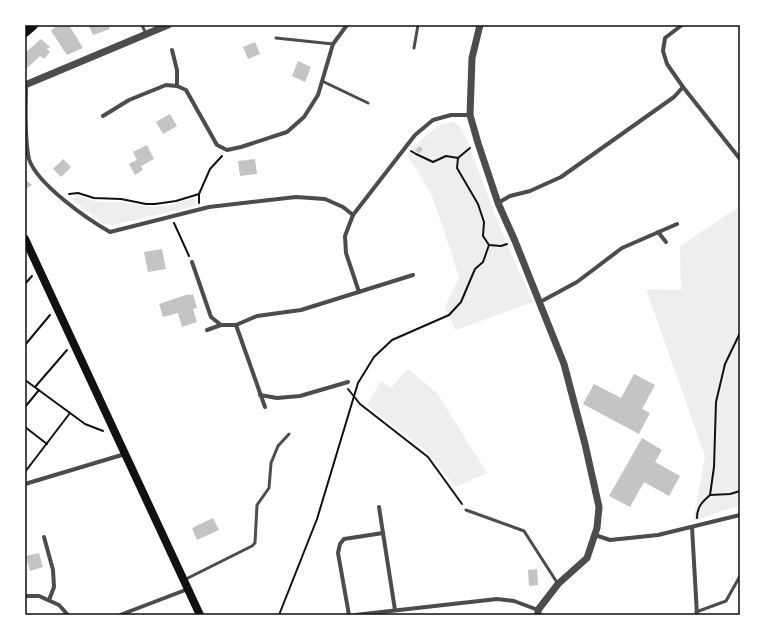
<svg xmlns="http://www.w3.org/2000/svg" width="765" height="640" font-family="'Roboto Serif',serif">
<rect width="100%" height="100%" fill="#fff"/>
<g fill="#eee">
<path d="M453,122L460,127L467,140L503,235L533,302L456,330L445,307L459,278L451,251L432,196L407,154L422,139L441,124Z"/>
<path d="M79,196L98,202H119L155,207L166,206L197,197L195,206L113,225L102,223L71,199Z"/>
<path d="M740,206V505L693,521L705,456L646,289L681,290L680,246Z"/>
<path d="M408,369L437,393L487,473L456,487L424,449L367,405L381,381L391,388Z"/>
</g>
<g fill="#c4c4c4">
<path d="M57,25H69L83,48L67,55L51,31Z"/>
<path d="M92,25H108L110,29L93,35L89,26Z"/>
<path d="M41,39L50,47L47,49L50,52L44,59L40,56L25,70V53Z"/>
<path d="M255,42L260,54L248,59L243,47Z"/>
<path d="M298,61L311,67L305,82L292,76Z"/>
<path d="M170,114L177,126L163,134L156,122Z"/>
<path d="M147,145L154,159L141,166L143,170L135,175L129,164L137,160L133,152Z"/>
<path d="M420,146L423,150L419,153L415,150Z"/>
<path d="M63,159L71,167L61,177L53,169Z"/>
<path d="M255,159L257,174L240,176L238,161Z"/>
<path d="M25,179L32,185L25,189Z"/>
<path d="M162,249L166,269L148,272L144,252Z"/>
<path d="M189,294V295L193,294L197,308L193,309L197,322L182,327L178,313L163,317L159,304Z"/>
<path d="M634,374L655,385L642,409L650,413L639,434L583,404L594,384L621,398Z"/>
<path d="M642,438L662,450L655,462L680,476L669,496L644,482L630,507L609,496Z"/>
<path d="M213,518L219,530L197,540L192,528Z"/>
<path d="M39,553L43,567L30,571L26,556Z"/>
<path d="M537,569L538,585L529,586L528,570Z"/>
</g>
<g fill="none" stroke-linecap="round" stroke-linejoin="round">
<g stroke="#111" stroke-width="2">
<path d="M470,148L458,158L457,168L478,204L484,222L483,236L489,245L501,246L507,244"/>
<path d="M411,151L416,154L433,162L446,156L458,158"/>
<path d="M69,194L78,193L94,198L121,199L146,204H155L176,201L199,194V203"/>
<path d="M199,194L210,169L222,156"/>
<path d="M174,223L189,256"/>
<path d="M25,284L32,276"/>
<path d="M25,345L50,315"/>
<path d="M25,380L85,424L103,431"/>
<path d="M35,387L67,350"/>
<path d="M348,389L360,404L428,457L462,504"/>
<path d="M25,407L39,390"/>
<path d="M25,427L47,444"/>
<path d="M25,472L70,413"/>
<path d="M710,495L714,467L716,402L725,364L740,333"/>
<path d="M697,518C697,507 702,502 710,495L730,494L740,491"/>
<path d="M279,615L317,519L358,383L374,357L392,340L449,315L461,302L475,269L483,262L489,245"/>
</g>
<g stroke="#4c4c4c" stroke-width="3">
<path d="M142,25L146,34"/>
<path d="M276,38L333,44"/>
<path d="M414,48L418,25"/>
<path d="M322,81L368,103"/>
<path d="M466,510L524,531L558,584"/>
<path d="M184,580L252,546L255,543L257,505L269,488L271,463L278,446L289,434"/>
<path d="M696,612L726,601L740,576"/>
</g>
<g stroke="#4c4c4c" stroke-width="4">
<path d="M682,25L665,38L663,51L667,64L683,87L740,159"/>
<path d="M172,50L177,70V86"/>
<path d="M26,85C26,106 24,138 29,159C37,184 87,219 110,232L209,207L296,197L325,199L343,207L353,215"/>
<path d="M103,116L129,100L166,85L177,86L186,90L217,145L227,150L241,147L287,132L304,117L318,95L333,44L347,25"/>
<path d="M498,203L510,196L530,191L561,177L674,97L683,87"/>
<path d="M658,232L666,242"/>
<path d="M192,262L211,317L221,325"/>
<path d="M359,292L346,253L345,236L353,215L415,135L433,120L451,115H470"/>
<path d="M540,302L577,282L622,248L677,224"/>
<path d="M236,325L265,407"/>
<path d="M207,330L221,325H236L257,316L301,310L413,275"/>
<path d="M260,395L277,398L300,396L348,382"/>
<path d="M25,484L125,454"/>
<path d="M379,507L383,533"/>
<path d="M692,527L697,615"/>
<path d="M595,535L610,540L658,535L740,515"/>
<path d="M44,537L53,570L54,587L49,600"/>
<path d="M25,596H39L59,605L68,615"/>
<path d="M120,615L188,589"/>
<path d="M349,615L338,553L340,544L344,539L383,533L395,610"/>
<path d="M355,615L497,599L514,601L538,610"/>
</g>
<g stroke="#4c4c4c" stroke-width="7">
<path d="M480,25L472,58L470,115L478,143L498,203L515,241L564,364L585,444L599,507L597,528L587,558L558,584L538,610V615"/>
<path d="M25,85L168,25"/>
</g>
<path stroke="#111" stroke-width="8" d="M25,239L200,615"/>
<path stroke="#111" stroke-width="10" d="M25,32L33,25"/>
</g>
<rect width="765" height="640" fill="none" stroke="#ffffff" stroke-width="52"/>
<rect x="26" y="26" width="713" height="588" fill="none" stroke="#111" stroke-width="1.5"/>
</svg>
